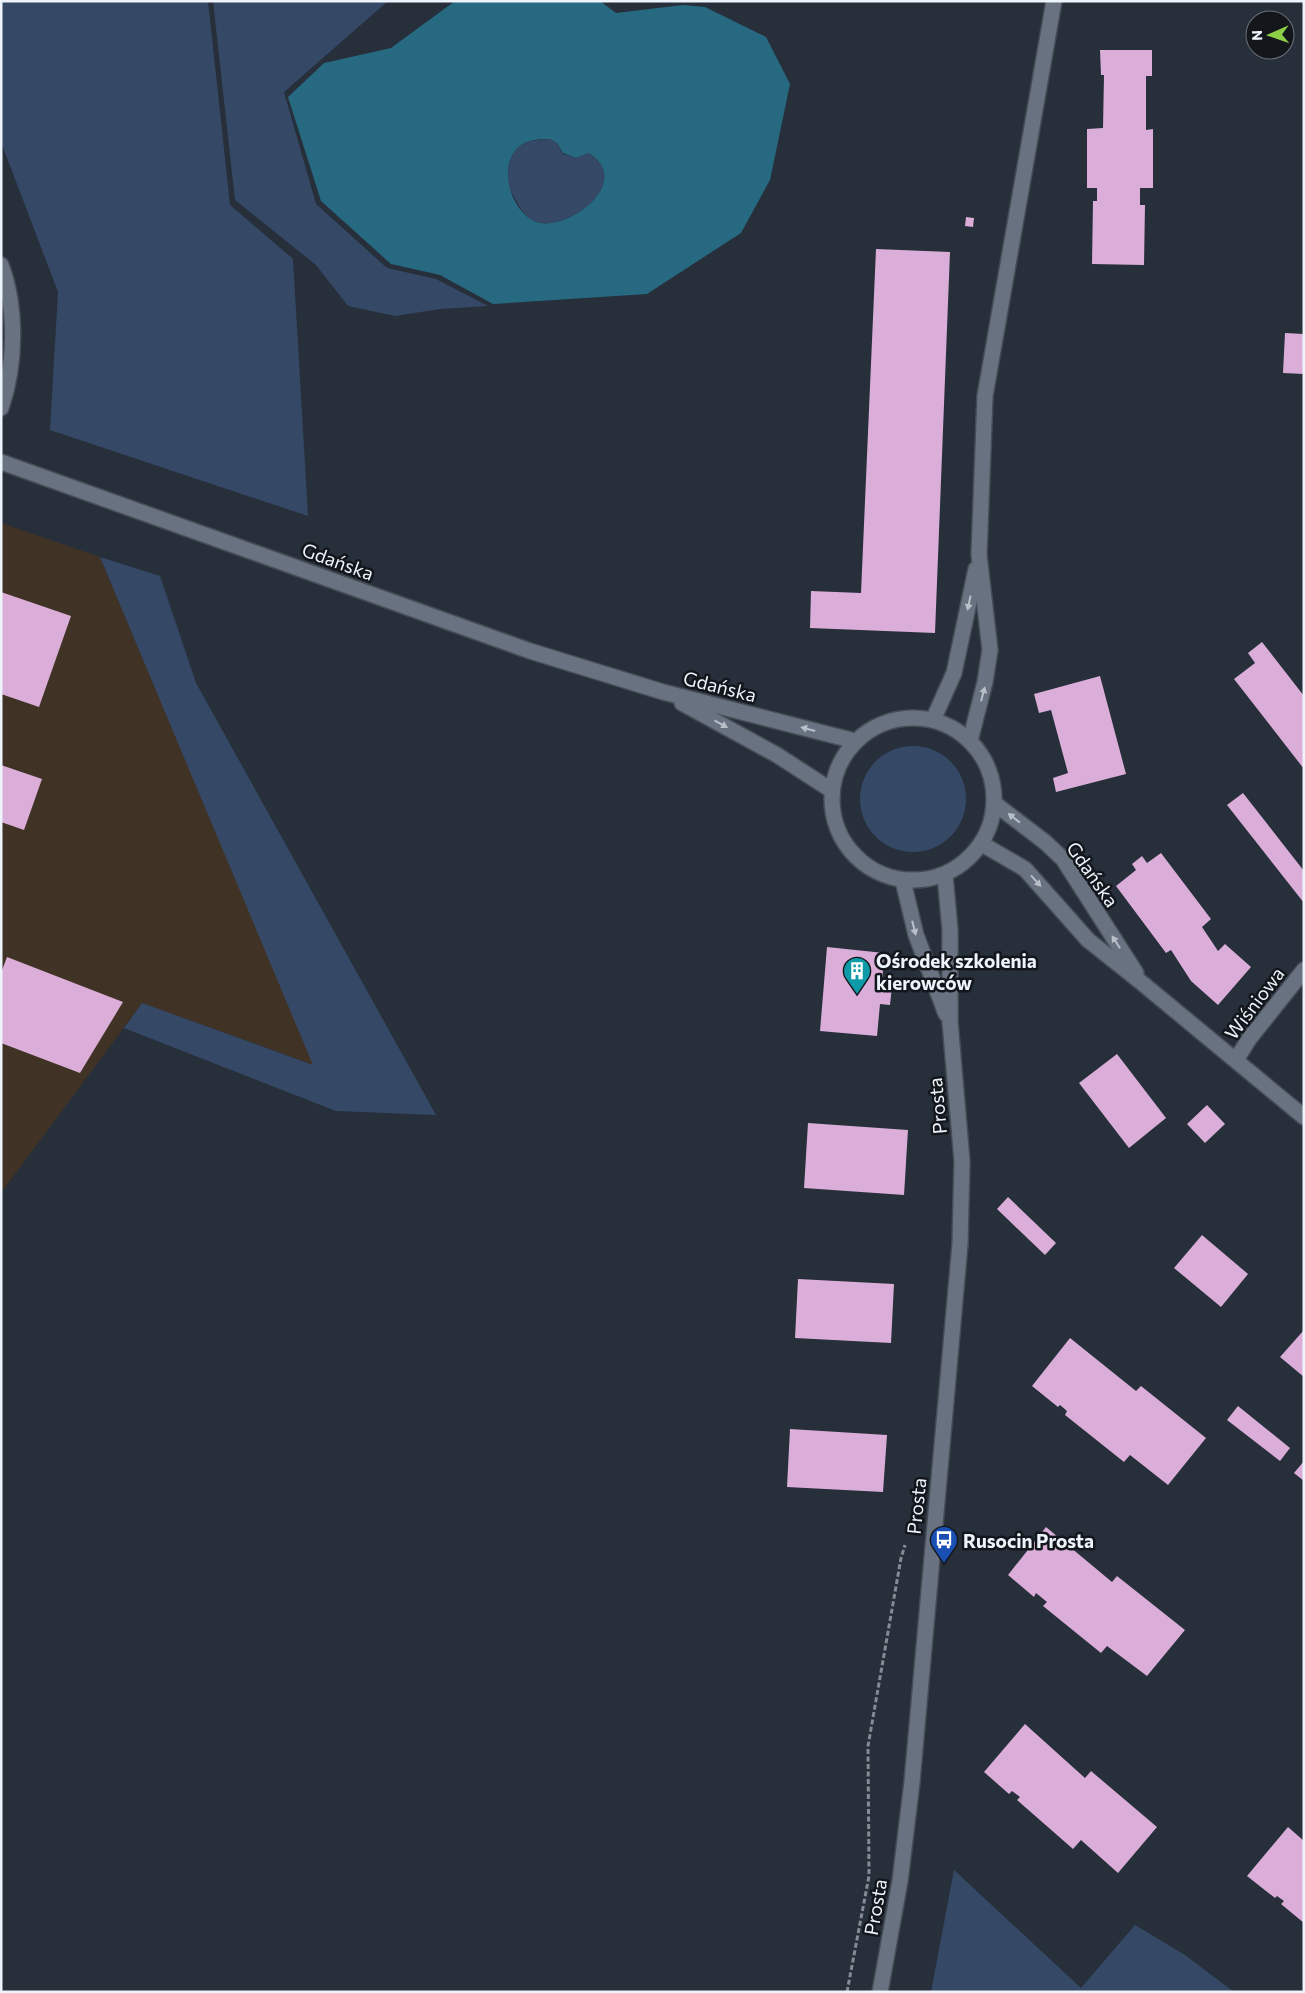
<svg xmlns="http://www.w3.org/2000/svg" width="1305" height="1993" font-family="Commissioner,sans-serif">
<rect width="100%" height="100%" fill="#262f3a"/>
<path fill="#403325" d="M1,523L100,557L314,1065L142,1003L1,1193Z"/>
<g fill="#354967">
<path d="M1,1H208L230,205L293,259L308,516L50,430L58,292L1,142Z"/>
<path d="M213,1H388L284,92L316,204L387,268L436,279L488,306L440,309L395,316L348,306L316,265L235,200Z"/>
<path d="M550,139L557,143L563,154L576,158L589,153C636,185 563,234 534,221C522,215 517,202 511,191C506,180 507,161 515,151C523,140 538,140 550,139Z"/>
<path d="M100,557L160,576L196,683L436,1115L336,1111L124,1028L142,1003L313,1065Z"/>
<circle cx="913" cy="799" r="53"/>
<path d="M954,1870L1081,1988L1135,1925L1185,1955L1234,1992H931Z"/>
</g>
<path fill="#276981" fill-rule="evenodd" d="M455,1H600L616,13L683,5L705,7L766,37L790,84L770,180L741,233L647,294L493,304L440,275L391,264L321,201L288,97L324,63L391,48ZM550,139L557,143L563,153L576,158L589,153C636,184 563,235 534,221C512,210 499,171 515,151C523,140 538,139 550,139Z"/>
<g fill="#daaed8">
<path d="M1100,50H1152V76H1146V130L1153,129V188H1140V205H1145L1144,265L1092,264L1093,201H1097V188H1087V129L1103,128L1104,75H1101Z"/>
<path d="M966,217L974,218L973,227L965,226Z"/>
<path d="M876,249L950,252L935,633L810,628L811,591L861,593Z"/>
<path d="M1285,333L1304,334V374L1283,373Z"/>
<path d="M1,592L71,616L39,707L1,694Z"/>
<path d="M1262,642L1304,696V769L1234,679L1255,663L1248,653Z"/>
<path d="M1100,676L1126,774L1056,792L1053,778L1068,773L1051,710L1039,713L1034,694Z"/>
<path d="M1,765L42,779L24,830L1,822Z"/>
<path d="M1243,793L1304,871V903L1227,805Z"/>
<path d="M1161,853L1211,919L1202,927L1218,951L1225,944L1251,967L1218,1005L1191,981L1171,950L1166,953L1116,886L1136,870L1132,864L1142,856L1147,863Z"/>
<path d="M827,947L884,953L882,985L892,986L890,1005L880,1004L877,1036L820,1031Z"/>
<path d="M7,957L123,1002L80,1073L1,1043V973Z"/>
<path d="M1117,1054L1166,1118L1129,1148L1079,1083Z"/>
<path d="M1207,1105L1225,1124L1205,1143L1187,1124Z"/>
<path d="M808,1123L908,1130L904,1195L804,1188Z"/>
<path d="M1008,1197L1056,1243L1045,1255L997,1209Z"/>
<path d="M1202,1235L1248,1274L1221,1307L1174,1268Z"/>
<path d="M798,1279L894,1284L891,1343L795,1338Z"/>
<path d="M1304,1330V1377L1280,1357Z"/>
<path d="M1070,1338L1136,1391L1141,1386L1206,1438L1168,1485L1130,1455L1124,1462L1065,1415L1067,1411L1060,1405L1058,1407L1032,1386Z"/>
<path d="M1238,1406L1290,1448L1280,1461L1227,1420Z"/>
<path d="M790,1429L887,1435L883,1492L787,1487Z"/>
<path d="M1304,1461V1481L1294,1473Z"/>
<path d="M1046,1527L1112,1582L1117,1576L1185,1630L1147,1676L1107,1646L1101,1653L1043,1606L1047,1602L1036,1593L1034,1597L1008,1575Z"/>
<path d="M1025,1724L1085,1778L1091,1771L1157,1827L1118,1873L1081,1840L1073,1849L1017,1800L1020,1797L1012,1791L1009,1794L984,1772Z"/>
<path d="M1288,1827L1304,1841V1923L1281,1904L1284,1901L1277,1896L1275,1898L1247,1876Z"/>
</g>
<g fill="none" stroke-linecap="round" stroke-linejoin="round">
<defs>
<g id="minor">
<path d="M1,265C17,308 16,364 1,408"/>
<path d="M1,462L530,651L663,692L855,741"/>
<path d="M682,703L777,755L831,790"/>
<circle cx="913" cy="799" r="81"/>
<path d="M933,720L954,673L976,569"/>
<path d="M970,741L985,682L990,650L979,555L985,396L1054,1"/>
<path d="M994,803L1045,842L1063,859L1136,973"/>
<path d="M982,844L1025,869L1088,940L1142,983L1304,1117"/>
<path d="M903,881L916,935L946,1014"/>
<path d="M1236,1060L1249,1039L1304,970"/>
<path d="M880,1992L900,1881L912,1782L960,1244L962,1161L950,1022V930L945,875"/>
</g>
</defs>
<use href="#minor" stroke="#454c56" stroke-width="18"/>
<path stroke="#838b94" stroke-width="3" stroke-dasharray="5 2.5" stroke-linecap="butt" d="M847,1992L869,1876L868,1746L901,1558L905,1545"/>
<use href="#minor" stroke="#697280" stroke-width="15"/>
</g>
<defs><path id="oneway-solid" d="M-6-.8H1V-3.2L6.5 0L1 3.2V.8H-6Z" transform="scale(1.25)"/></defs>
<g fill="#b9c0ca">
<use href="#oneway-solid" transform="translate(969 603) rotate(102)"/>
<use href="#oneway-solid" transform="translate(983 694) rotate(-75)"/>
<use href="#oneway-solid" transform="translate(721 724) rotate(29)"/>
<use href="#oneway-solid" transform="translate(808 729) rotate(-165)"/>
<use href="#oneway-solid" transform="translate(1014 818) rotate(-142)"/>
<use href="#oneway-solid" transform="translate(1036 881) rotate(48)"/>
<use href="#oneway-solid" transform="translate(914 928) rotate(76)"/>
<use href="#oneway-solid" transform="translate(1116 942) rotate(-123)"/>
</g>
<defs>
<symbol id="building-pin" viewBox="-11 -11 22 30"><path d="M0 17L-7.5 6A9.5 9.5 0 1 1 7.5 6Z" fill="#0f9aa8" stroke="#13171c"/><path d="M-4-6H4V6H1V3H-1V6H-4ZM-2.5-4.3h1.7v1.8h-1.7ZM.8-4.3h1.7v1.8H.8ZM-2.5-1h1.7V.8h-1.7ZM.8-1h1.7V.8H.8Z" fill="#fff"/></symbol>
<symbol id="bus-pin" viewBox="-11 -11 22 30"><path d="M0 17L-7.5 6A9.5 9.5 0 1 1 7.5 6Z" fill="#1a4fb4" stroke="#13171c"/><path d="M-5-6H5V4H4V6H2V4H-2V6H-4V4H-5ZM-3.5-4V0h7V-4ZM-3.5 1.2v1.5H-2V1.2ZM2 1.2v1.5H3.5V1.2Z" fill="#fff"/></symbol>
</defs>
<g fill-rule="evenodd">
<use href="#building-pin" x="841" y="955" width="32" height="43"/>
<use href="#bus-pin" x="928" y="1524" width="32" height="43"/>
</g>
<g text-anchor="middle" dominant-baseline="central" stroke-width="5" stroke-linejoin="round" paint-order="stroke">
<g font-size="19" fill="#eef4fc" stroke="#13171c">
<text transform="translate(338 561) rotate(20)">Gdańska</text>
<text transform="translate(720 686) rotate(14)">Gdańska</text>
<text transform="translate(1093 874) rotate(55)">Gdańska</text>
<text transform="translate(1254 1003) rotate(-53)">Wiśniowa</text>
<text transform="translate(937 1106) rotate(-95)">Prosta</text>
<text transform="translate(916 1506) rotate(-84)">Prosta</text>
<text transform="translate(875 1907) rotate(-80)">Prosta</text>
</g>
<g font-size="19" font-weight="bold" fill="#eef4fc" stroke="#13171c" text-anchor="start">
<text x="876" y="960">Ośrodek szkolenia<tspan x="876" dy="22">kierowców</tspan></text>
<text x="963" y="1540">Rusocin Prosta</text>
</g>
</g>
<rect width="1305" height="1993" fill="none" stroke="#eef4fc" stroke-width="5"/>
<g transform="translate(1270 35) rotate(268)"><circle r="24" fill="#13171c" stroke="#6b6f76"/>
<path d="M0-4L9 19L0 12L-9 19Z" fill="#8cce45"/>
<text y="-8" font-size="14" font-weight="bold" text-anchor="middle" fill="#eef4fc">N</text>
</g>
</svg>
